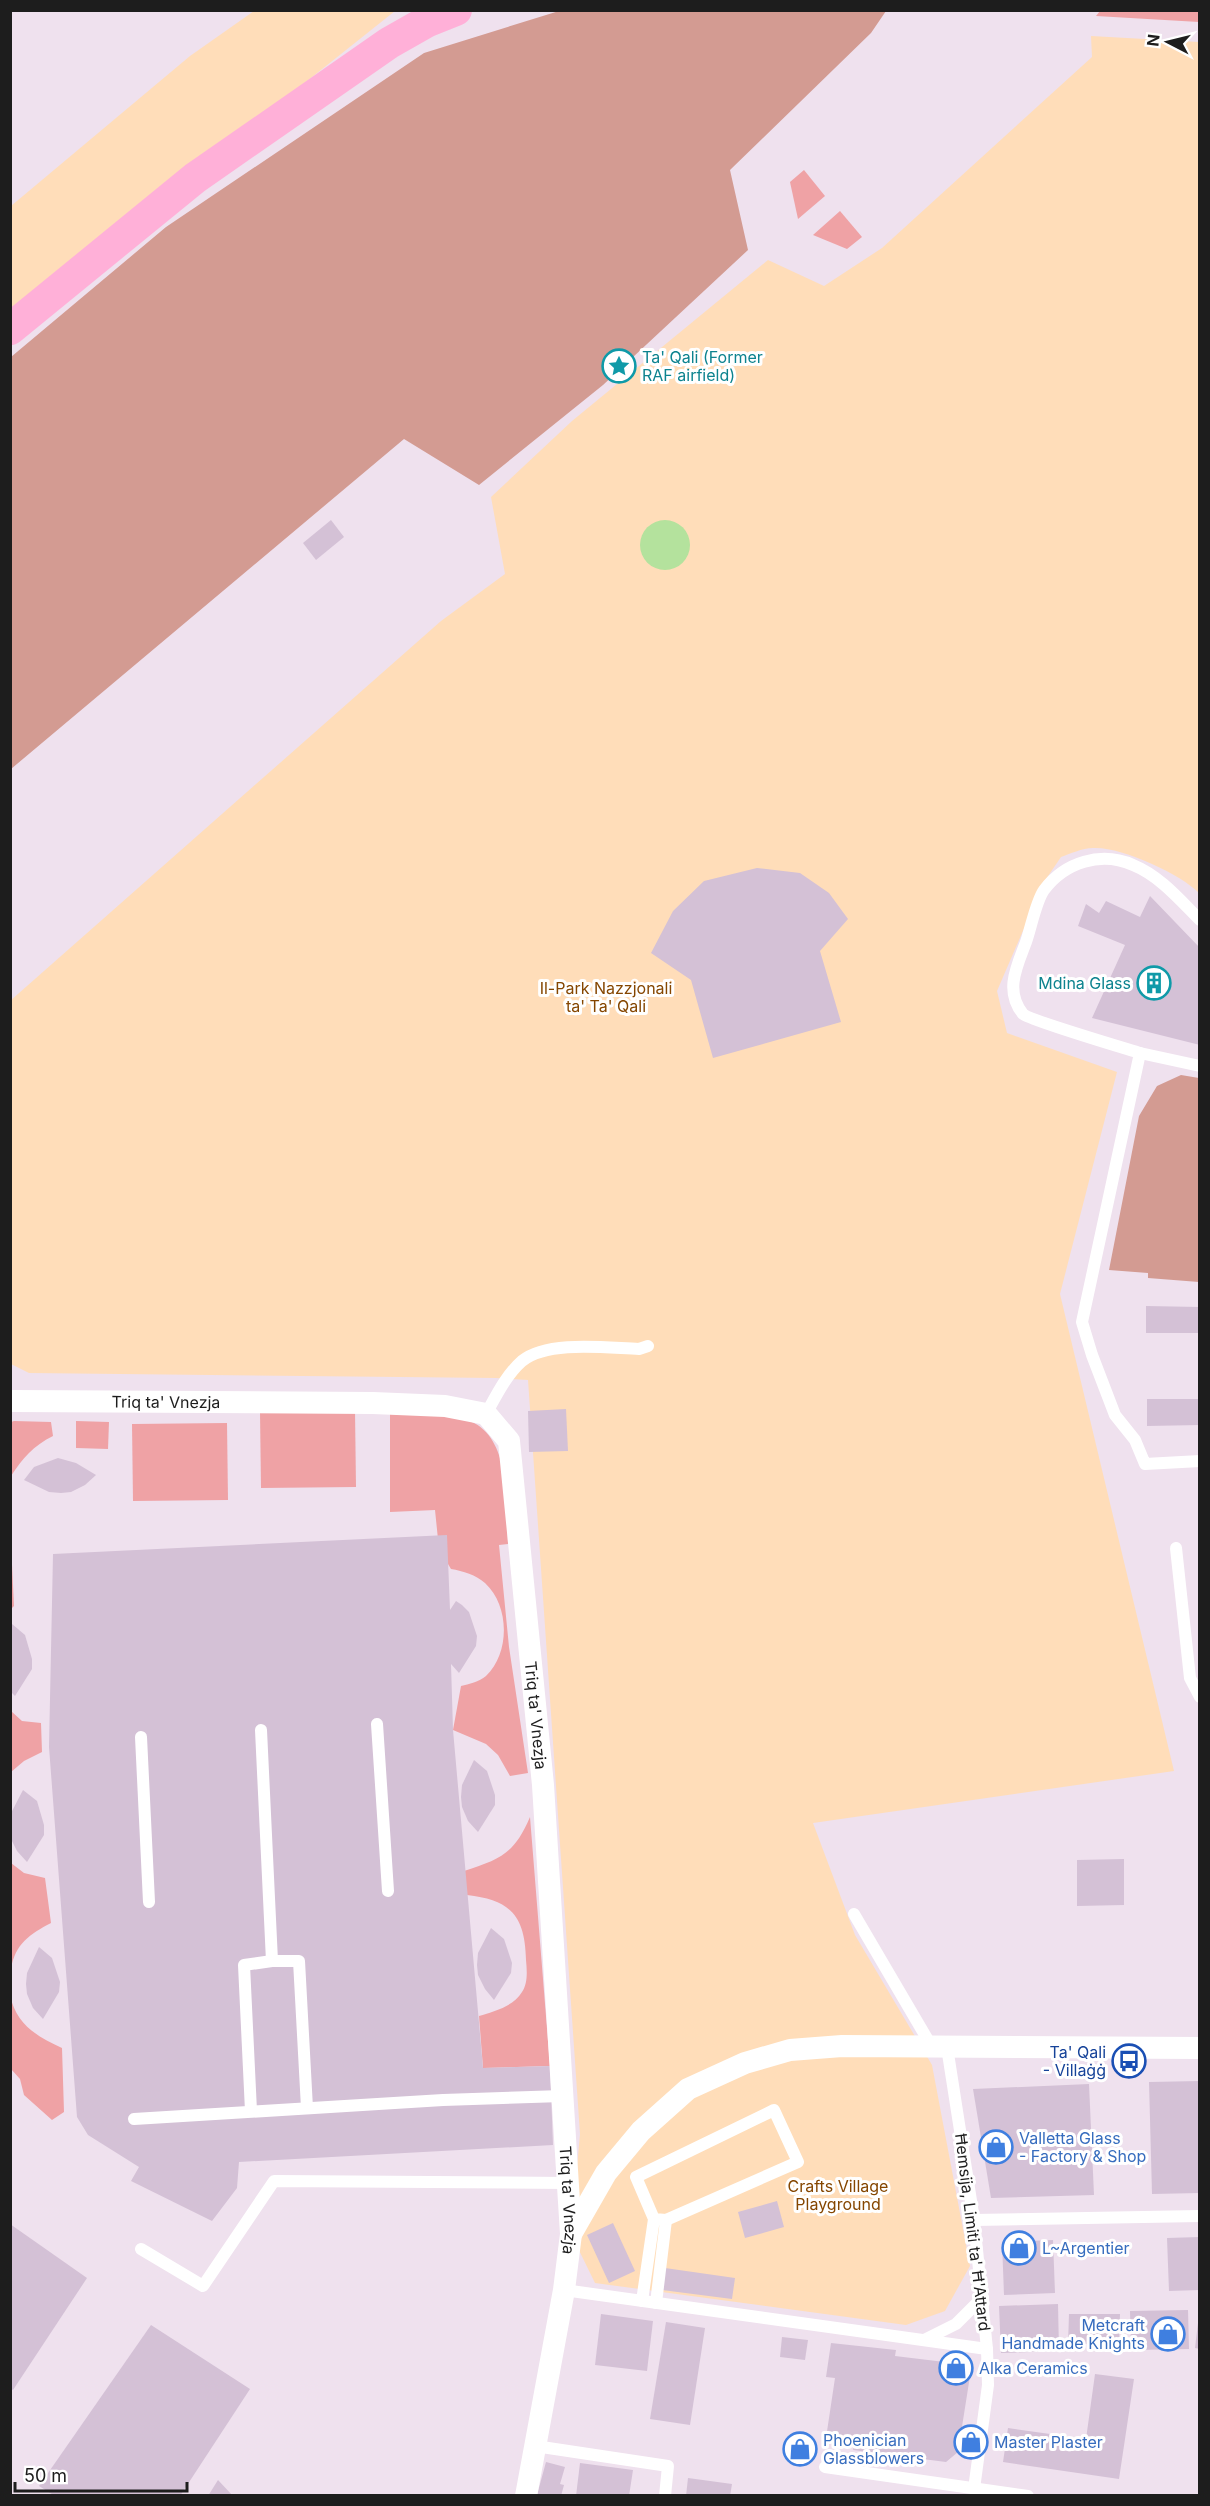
<svg xmlns="http://www.w3.org/2000/svg" width="1210" height="2506" font-family="Inter,sans-serif">
<rect width="100%" height="100%" fill="#efe1ee"/>
<g fill="#efa2a5">
<path d="M1100,11H1199V22L1096,16Z"/>
<path d="M804,170L825,196L798,219L790,182Z"/>
<path d="M840,211L862,237L847,249L813,235Z"/>
<path d="M355,1411L356,1487L261,1488L260,1412Z"/>
<path d="M390,1414C413,1415 437,1414 459,1418C513,1427 506,1504 508,1544L499,1545L509,1647L528,1773L510,1776L498,1755L486,1744L453,1730L461,1686C469,1684 479,1682 486,1676C510,1653 510,1606 485,1583C476,1575 463,1571 451,1569L439,1549L435,1510L390,1512Z"/>
<path d="M14,1421L51,1422L53,1436C33,1446 23,1458 11,1476V1422Z"/>
<path d="M76,1421L109,1422L108,1449L76,1448Z"/>
<path d="M227,1423L228,1500L133,1501L132,1424Z"/>
<path d="M10,1523L14,1606L11,1609H10Z"/>
<path d="M11,1711L22,1721L41,1723L42,1752L24,1761L11,1772Z"/>
<path d="M530,1817L550,2066L483,2068L479,2016C494,2011 513,2007 522,1992C528,1983 527,1971 526,1960C525,1916 511,1900 467,1895L464,1871C501,1859 514,1854 530,1817Z"/>
<path d="M11,1863L24,1873L45,1878L51,1923C30,1934 15,1944 11,1969Z"/>
<path d="M10,1995C16,2024 36,2036 62,2048L64,2112L52,2120L24,2095L20,2079L11,2069Z"/>
</g>
<g fill="#d39b92">
<path d="M559,11H886L871,33L730,170L748,250L603,385L479,485L404,439L11,769V357L166,227L424,53Z"/>
<path d="M1181,1075L1199,1078V1282L1148,1278V1273L1109,1270L1139,1116L1157,1086Z"/>
</g>
<g fill="#ffddb9">
<path d="M254,11H395L11,317V206L190,56Z"/>
<path d="M1091,36L1199,42V893C1181,874 1120,846 1093,848C1082,848 1070,854 1061,857L1044,882L997,991L1007,1033L1117,1072L1060,1294L1174,1771L813,1823L855,1935L932,2065L970,2266L945,2311L906,2325L595,2283L571,2234L580,2134L528,1380L496,1378L29,1373L11,1364L10,1001L441,621L505,574L491,497L572,421L768,260L824,286L882,248L1092,57Z"/>
</g>
<circle fill="#b4e29d" cx="665" cy="545" r="25"/>
<g fill="#d4c1d6">
<path d="M331,520L344,537L316,560L303,543Z"/>
<path d="M757,868L800,873L829,893L848,919L820,951L841,1022L713,1058L691,980L651,953L673,911L704,881Z"/>
<path d="M1150,896L1200,948V1045L1092,1018L1125,945L1078,926L1086,904L1099,913L1106,901L1140,917Z"/>
<path d="M1146,1306L1200,1307V1333H1146Z"/>
<path d="M1147,1399H1200V1425L1147,1426Z"/>
<path d="M566,1409L568,1451L529,1452L528,1411Z"/>
<path d="M58,1458L76,1463L96,1475L85,1485L71,1492L61,1493L49,1492L24,1480L34,1467Z"/>
<path d="M447,1535L450,1610L456,1601L462,1605L469,1612L477,1636L476,1646L459,1673L451,1664L453,1730L483,2068L550,2066L553,2145L239,2162L237,2188L212,2221L131,2181L139,2167L88,2135L77,2117L49,1747L53,1554Z"/>
<path d="M12,1624L25,1635L32,1659V1669L15,1696L10,1691Z"/>
<path d="M474,1760L487,1771L495,1795V1805L478,1832L468,1821L462,1807L461,1797L462,1785Z"/>
<path d="M23,1790L37,1801L44,1825V1835L27,1862L17,1851L10,1837V1815Z"/>
<path d="M1124,1859V1905L1077,1906V1860Z"/>
<path d="M491,1928L504,1939L512,1963L511,1973L494,2000L485,1989L478,1975L477,1965L478,1953Z"/>
<path d="M39,1947L52,1958L60,1982L59,1992L43,2019L33,2008L27,1994L26,1984L27,1973Z"/>
<path d="M1200,2081V2193L1152,2194L1149,2082Z"/>
<path d="M1089,2084L1094,2195L991,2198L973,2089Z"/>
<path d="M777,2201L784,2227L745,2238L738,2212Z"/>
<path d="M613,2223L635,2271L609,2283L587,2235Z"/>
<path d="M10,2224L87,2278L13,2390L10,2388Z"/>
<path d="M1200,2237V2290L1169,2291L1167,2238Z"/>
<path d="M1053,2240L1055,2293L1004,2295L1002,2242Z"/>
<path d="M665,2268L735,2278L732,2299L662,2290Z"/>
<path d="M1058,2304L1059,2351L1001,2353L999,2306Z"/>
<path d="M1188,2310L1189,2349L1131,2350L1130,2311Z"/>
<path d="M601,2314L653,2321L647,2371L595,2365Z"/>
<path d="M1069,2314H1120L1119,2344H1068Z"/>
<path d="M666,2322L705,2328L690,2425L650,2419Z"/>
<path d="M1198,2323H1200V2349L1195,2348Z"/>
<path d="M151,2325L250,2389L180,2496H55L39,2486Z"/>
<path d="M782,2337L808,2340L805,2360L780,2357Z"/>
<path d="M831,2343L896,2350L895,2356L961,2364L970,2376L958,2452L946,2462L853,2450L855,2442L826,2438L835,2378L826,2377Z"/>
<path d="M1095,2374L1134,2379L1119,2479L1003,2462L1008,2428L1086,2439Z"/>
<path d="M546,2462L565,2467L560,2484L564,2485L561,2496L537,2495Z"/>
<path d="M580,2463L633,2470L629,2496H576Z"/>
<path d="M688,2478L732,2484L730,2496H686Z"/>
<path d="M218,2480L233,2496H208Z"/>
</g>
<g fill="none" stroke-linecap="round" stroke-linejoin="round">
<g stroke="#fff" stroke-width="12">
<path d="M1200,920C1180,900 1160,876 1133,865C1101,851 1065,862 1044,890C1036,901 1031,928 1026,942C1017,966 1004,991 1023,1014C1029,1020 1124,1048 1140,1053L1082,1322L1092,1355L1115,1415L1135,1440L1145,1464L1200,1461"/>
<path d="M1140,1053L1200,1066"/>
<path d="M486,1414C496,1396 506,1375 522,1361C548,1340 607,1348 639,1349L648,1346"/>
<path d="M1176,1548L1190,1678L1200,1697"/>
<path d="M377,1724L388,1891"/>
<path d="M261,1730L272,1961"/>
<path d="M141,1737L149,1902"/>
<path d="M854,1914L932,2047"/>
<path d="M947,2047L974,2220L987,2349L988,2385L974,2489"/>
<path d="M251,2111L244,1965L272,1961H299L307,2108"/>
<path d="M134,2119L443,2100L562,2096"/>
<path d="M974,2220L1200,2216"/>
<path d="M141,2249L203,2286L274,2181L568,2183"/>
<path d="M564,2290L987,2349"/>
<path d="M642,2301L654,2219L636,2177L774,2110L798,2162L666,2220L654,2219"/>
<path d="M656,2303L666,2220"/>
<path d="M924,2340L956,2324L983,2297"/>
<path d="M535,2446L668,2466L665,2496"/>
<path d="M825,2467L1028,2496"/>
</g>
<g stroke="#fff" stroke-width="22">
<path id="s1" d="M10,1401L373,1403L445,1406L486,1414L509,1441L543,1785L571,2234L564,2290L526,2496"/>
<path d="M571,2234L606,2173L641,2131L688,2089L745,2063L790,2050L842,2046L1200,2048"/>
</g>
<path stroke="#ffb0d8" stroke-width="32" d="M10,329L195,178L389,43L426,22L456,10"/>
</g>
<defs>
<symbol id="sight-ring" viewBox="-11 -11 22 22"><circle r="9.5" fill="#fff" stroke="#0f9aa8" stroke-width="1.5"/><path d="M0-6L1.8-2.2L6-1.7L2.9 1.2L3.7 5.4L0 3.3L-3.7 5.4L-2.9 1.2L-6-1.7L-1.8-2.2Z" fill="#0f9aa8"/></symbol>
<symbol id="building-ring" viewBox="-11 -11 22 22"><circle r="9.5" fill="#fff" stroke="#0f9aa8" stroke-width="1.5"/><path d="M-4-6H4V6H1V3H-1V6H-4ZM-2.5-4.3h1.7v1.8h-1.7ZM.8-4.3h1.7v1.8H.8ZM-2.5-1h1.7V.8h-1.7ZM.8-1h1.7V.8H.8Z" fill="#0f9aa8"/></symbol>
<symbol id="bus-ring" viewBox="-11 -11 22 22"><circle r="9.5" fill="#fff" stroke="#1a4fb4" stroke-width="1.5"/><path d="M-5-6H5V4H4V6H2V4H-2V6H-4V4H-5ZM-3.5-4V0h7V-4ZM-3.5 1.2v1.5H-2V1.2ZM2 1.2v1.5H3.5V1.2Z" fill="#1a4fb4"/></symbol>
<symbol id="shop-ring" viewBox="-11 -11 22 22"><circle r="9.5" fill="#fff" stroke="#3f7fe0" stroke-width="1.5"/><path d="M-5-2.5h2.3a2.7 3.5 0 0 1 5.4 0H5L5.5 6h-11ZM-1.5-2.5h3a1.5 2.3 0 0 0-3 0Z" fill="#3f7fe0"/></symbol>
</defs>
<g fill-rule="evenodd">
<use href="#sight-ring" x="600" y="347" width="38" height="38"/>
<use href="#building-ring" x="1135" y="964" width="38" height="38"/>
<use href="#bus-ring" x="1110" y="2042" width="38" height="38"/>
<use href="#shop-ring" x="977" y="2128" width="38" height="38"/>
<use href="#shop-ring" x="1000" y="2229" width="38" height="38"/>
<use href="#shop-ring" x="1149" y="2315" width="38" height="38"/>
<use href="#shop-ring" x="937" y="2349" width="38" height="38"/>
<use href="#shop-ring" x="952" y="2423" width="38" height="38"/>
<use href="#shop-ring" x="781" y="2430" width="38" height="38"/>
</g>
<g text-anchor="middle" dominant-baseline="central" stroke-width="6" stroke-linejoin="round" paint-order="stroke">
<g font-size="16" fill="#0d838f" stroke="#fff" text-anchor="start">
<text x="642" y="357">Ta' Qali (Former<tspan x="642" dy="18">RAF airfield)</tspan></text>
<text x="1131" y="983" text-anchor="end">Mdina Glass</text>
</g>
<g font-size="16" fill="#854600" stroke="#fff">
<text x="606" y="988">Il-Park Nazzjonali<tspan x="606" dy="18">ta' Ta' Qali</tspan></text>
<text x="838" y="2186">Crafts Village<tspan x="838" dy="18">Playground</tspan></text>
</g>
<g font-size="16" fill="#1d1d1d" stroke="#fff">
<text stroke="none"><textPath href="#s1" startOffset="156">Triq ta' Vnezja</textPath></text>
<text stroke="none"><textPath href="#s1" startOffset="788">Triq ta' Vnezja</textPath></text>
<text stroke="none"><textPath href="#s1" startOffset="1274">Triq ta' Vnezja</textPath></text>
<text transform="translate(973 2232) rotate(83)">Ħemsija, Limiti ta' Ħ'Attard</text>
</g>
<g font-size="16" fill="#164399" stroke="#fff" text-anchor="end">
<text x="1106" y="2052">Ta' Qali<tspan x="1106" dy="18">- Villaġġ</tspan></text>
</g>
<g font-size="16" fill="#366cbe" stroke="#fff" text-anchor="start">
<text x="1019" y="2138">Valletta Glass<tspan x="1019" dy="18">- Factory &amp; Shop</tspan></text>
<text x="1042" y="2248">L~Argentier</text>
<text x="1145" y="2325" text-anchor="end">Metcraft<tspan x="1145" dy="18">Handmade Knights</tspan></text>
<text x="979" y="2368">Alka Ceramics</text>
<text x="823" y="2440">Phoenician<tspan x="823" dy="18">Glassblowers</tspan></text>
<text x="994" y="2442">Master Plaster</text>
</g>
</g>
<rect width="1210" height="2506" fill="none" stroke="#1d1d1d" stroke-width="24"/>
<g transform="translate(1168 42) rotate(277)" stroke="#ffffff" stroke-width="4.5" paint-order="stroke">
<path d="M0-4.5L10 22L0 15L-10 22Z" fill="#1d1d1d"/>
<text y="-9" font-size="16" font-weight="bold" text-anchor="middle" fill="#1d1d1d">N</text>
</g>
<path d="M15 2482v9h172v-9" fill="none" stroke="#1d1d1d" stroke-width="3"/>
<text x="24" y="2482" font-size="18" fill="#1d1d1d" stroke="#ffffff" stroke-width="4.5" paint-order="stroke">50 m</text>
</svg>
